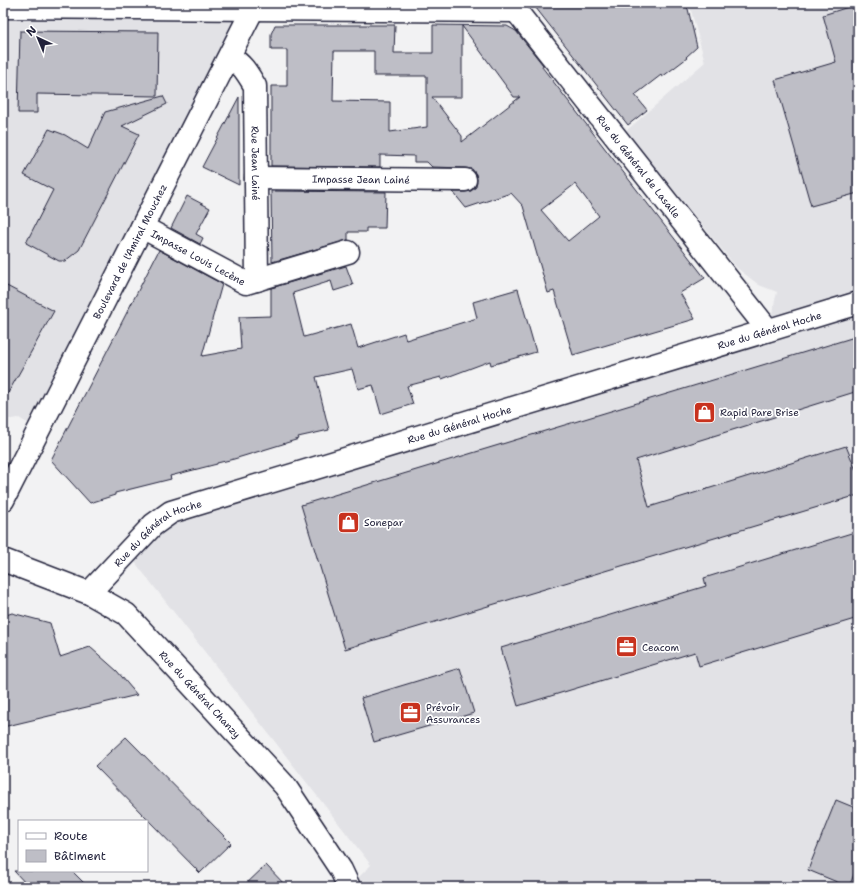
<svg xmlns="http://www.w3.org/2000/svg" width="861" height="890" font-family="'Shantell Sans',sans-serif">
<rect width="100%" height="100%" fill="#f2f2f3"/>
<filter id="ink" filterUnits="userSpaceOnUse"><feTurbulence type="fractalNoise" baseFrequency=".025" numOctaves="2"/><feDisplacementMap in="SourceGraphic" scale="8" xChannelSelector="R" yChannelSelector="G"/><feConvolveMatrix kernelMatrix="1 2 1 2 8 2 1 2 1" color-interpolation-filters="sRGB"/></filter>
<g filter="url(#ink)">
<g fill="#e2e2e6">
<path d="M3,3H256L39,430L19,418L3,420Z"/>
<path d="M689,3H858V887H349L371,865L127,552L153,525L768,330L777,292L759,285L737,268L626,131L705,62Z"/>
</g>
<g fill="#bebec6" stroke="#22223b" fill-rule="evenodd">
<path d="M532,3H682L688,9L697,47L686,57L687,58L662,77L661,75L635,95L647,110L628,125Z"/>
<path d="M858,4V193L811,206L775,80L836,62L823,15Z"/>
<path d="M275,25H395L394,53H433V25L507,26L516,31L543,65L542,67L705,278L680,293L695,319L573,355L554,291L548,293L523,206L511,193L466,208L453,192H465L471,191L476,187L477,180L476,174L472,169L465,168L432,167L427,162H414V156L380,155V167L271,166V86H287V50H271V34ZM462,26L514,97H520L462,142V136L432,97H462ZM334,51H374V76H427V127L390,132V102L333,101ZM575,184L599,216L568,241L541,210Z"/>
<path d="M20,31L158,32L157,96L37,94V113H18Z"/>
<path d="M163,96L167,104L122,126L139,134L79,250L65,261H59L26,243L53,190L24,175L49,129L65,135L88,149L105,112Z"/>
<path d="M239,97V185L202,167Z"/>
<path d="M271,191L386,192L385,228H366V232H348V240L272,262Z"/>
<path d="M187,196L210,208L196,234L203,238L200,244L171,228Z"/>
<path d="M159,250L222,284L202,356L241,349L239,317L271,316V288L346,266L353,285L334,291L331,281L293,293L304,337L351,324L358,348L404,333L406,340L477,318L473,302L518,289L536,352L491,365L490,361L442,379L441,377L407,386L413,404L381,414L373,385L358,389L352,369L316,377L329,430L298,437L299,439L234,459L217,463V464L170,476L171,479L115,493V495L90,503L51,460Z"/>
<path d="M3,284L54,311L3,402Z"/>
<path d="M858,336V391L636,460L649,507L846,446L858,475V495L345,649L301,505Z"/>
<path d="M858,531V618L699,666L695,652L518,706L501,648L706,586L704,578Z"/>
<path d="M12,613L50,623L60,657L90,647L117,671L137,695L3,727V616Z"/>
<path d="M460,668L474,713L374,742L361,698Z"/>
<path d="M126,737L231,843L200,873L95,766Z"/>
<path d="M836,800L858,809V864L849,887L808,870Z"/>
<path d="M266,865L287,887H243Z"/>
<path d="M14,871H72L88,887H29Z"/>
</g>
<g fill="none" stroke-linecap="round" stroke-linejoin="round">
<defs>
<g id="minor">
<path id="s1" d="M510,3L768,330"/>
<path d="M3,7L516,11"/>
<path id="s2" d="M230,57C243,65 247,73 255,86L257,280"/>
<path id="s3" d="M256,178L465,180"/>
<path id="s4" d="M142,227L246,283L348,252"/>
<path id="s5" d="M3,560L89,593L126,614L285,786L341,870L349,887"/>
<path id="s6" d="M89,593L153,525L171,512L858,303"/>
</g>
<g id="major">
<path id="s7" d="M3,500L256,3"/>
</g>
</defs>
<use href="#minor" stroke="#22223b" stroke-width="25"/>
<use href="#major" stroke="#22223b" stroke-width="25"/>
<use href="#minor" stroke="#fff" stroke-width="22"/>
<use href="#major" stroke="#fff" stroke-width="22"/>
</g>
</g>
<defs>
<symbol id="shop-square" viewBox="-11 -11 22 22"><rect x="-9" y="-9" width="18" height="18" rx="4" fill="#c8321e" stroke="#fff"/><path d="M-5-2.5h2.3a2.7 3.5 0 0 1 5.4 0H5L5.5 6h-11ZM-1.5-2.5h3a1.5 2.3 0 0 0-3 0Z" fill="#fff"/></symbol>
<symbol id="office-square" viewBox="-11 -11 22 22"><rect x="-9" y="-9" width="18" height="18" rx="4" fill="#c8321e" stroke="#fff"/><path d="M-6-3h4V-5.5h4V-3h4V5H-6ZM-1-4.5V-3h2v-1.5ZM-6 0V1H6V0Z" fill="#fff"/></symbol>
</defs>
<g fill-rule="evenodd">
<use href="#shop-square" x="692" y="400" width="25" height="25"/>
<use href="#shop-square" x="336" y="510" width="25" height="25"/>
<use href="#office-square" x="614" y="634" width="25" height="25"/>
<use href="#office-square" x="398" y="700" width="25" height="25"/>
</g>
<g text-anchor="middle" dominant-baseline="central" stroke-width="3.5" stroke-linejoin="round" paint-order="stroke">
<g font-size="10" fill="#22223b" stroke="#fff">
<text stroke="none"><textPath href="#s2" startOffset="116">Rue Jean Lainé</textPath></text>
<text stroke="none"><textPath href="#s1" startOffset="208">Rue du Général de Lasalle</textPath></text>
<text stroke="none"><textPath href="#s3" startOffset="105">Impasse Jean Lainé</textPath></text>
<text stroke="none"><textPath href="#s7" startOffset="279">Boulevard de l'Amiral Mouchez</textPath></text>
<text stroke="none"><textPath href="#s4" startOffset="64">Impasse Louis Lecène</textPath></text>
<text stroke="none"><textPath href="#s6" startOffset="741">Rue du Général Hoche</textPath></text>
<text stroke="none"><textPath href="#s6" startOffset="417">Rue du Général Hoche</textPath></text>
<text stroke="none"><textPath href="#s6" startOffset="93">Rue du Général Hoche</textPath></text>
<text stroke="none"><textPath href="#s5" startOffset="244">Rue du Général Chanzy</textPath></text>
</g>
<g font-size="10" fill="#22223b" stroke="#fff" text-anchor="start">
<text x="720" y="412">Rapid Pare Brise</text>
<text x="364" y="522">Sonepar</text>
<text x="642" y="647">Ceacom</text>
<text x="426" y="707">Prévoir<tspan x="426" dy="12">Assurances</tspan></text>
</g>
</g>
<rect width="861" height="890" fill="none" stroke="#fff" stroke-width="16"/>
<rect x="8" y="8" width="845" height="874" fill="none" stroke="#22223b" stroke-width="1.5" filter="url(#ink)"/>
<rect x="18" y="820" width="130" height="52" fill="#ffffff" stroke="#a7a7b1"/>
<rect x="26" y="833" width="20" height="6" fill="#ffffff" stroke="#a7a7b1"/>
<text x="54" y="840" font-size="12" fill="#22223b">Route</text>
<rect x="26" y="850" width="20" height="12" fill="#bebec6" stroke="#a7a7b1"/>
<text x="54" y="860" font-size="12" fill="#22223b">Bâtiment</text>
<g transform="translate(38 38) rotate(316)" stroke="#ffffff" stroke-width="3" paint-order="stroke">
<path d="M0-3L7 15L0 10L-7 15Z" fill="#22223b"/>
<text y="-6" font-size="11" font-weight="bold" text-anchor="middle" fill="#22223b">N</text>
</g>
</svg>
